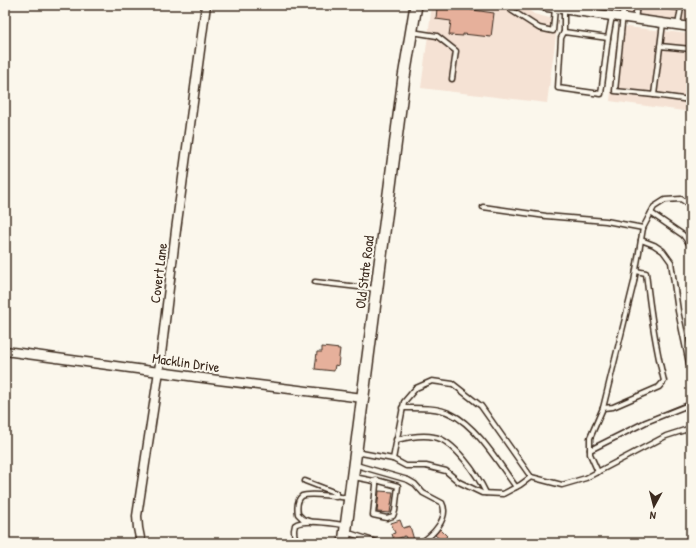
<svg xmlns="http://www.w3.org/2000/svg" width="696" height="548" font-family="'Patrick Hand',sans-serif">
<rect width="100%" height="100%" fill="#fbf7ec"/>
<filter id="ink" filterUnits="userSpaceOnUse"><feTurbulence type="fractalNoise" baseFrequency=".025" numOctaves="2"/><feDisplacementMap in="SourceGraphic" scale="8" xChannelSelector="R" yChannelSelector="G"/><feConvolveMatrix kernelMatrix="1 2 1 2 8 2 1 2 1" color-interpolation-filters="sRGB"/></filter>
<g filter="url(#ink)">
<g fill="#f5e2d4">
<path d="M432,5H522L534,14L558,20L547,103L421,88Z"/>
<path d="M552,5H691V24Z"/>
<path d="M618,26L691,34V112L610,101Z"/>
</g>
<g fill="#e6b09b" stroke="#3b2a1e">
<path d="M440,5H467L466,9L494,13L491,37L463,34V36L449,35L451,21L436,19L437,8H439Z"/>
<path d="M322,347L340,349L338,366L335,365L334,371L315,369L317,352H322Z"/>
<path d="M379,491L393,492L390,513L377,512Z"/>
<path d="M400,520L403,528L410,526L414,540L408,542L405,536L394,540L392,534L395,533L391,523Z"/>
<path d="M440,529L447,536L442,541L435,535Z"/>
</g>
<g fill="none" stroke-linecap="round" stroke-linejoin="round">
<defs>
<g id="lane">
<path d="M512,5L511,10L539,28L553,31L555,8"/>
<path d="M624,5L615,91L654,95L663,23"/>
<path d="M655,5L681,8L678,25"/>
<path d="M564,10V32L608,38L612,16"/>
<path d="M635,20L637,5"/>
<path d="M412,32L437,36L456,51L452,79"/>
<path d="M564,32L561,38L558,88L601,94L608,38"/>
<path d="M660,46L691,49"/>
<path d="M654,95L690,100"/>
<path d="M483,207L546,216L606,221L643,228"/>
<path d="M651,213L683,235L691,246"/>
<path d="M641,240L654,245L663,251L671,262L678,311L691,373"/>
<path d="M315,282L376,289"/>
<path d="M402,408C418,408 437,407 451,414C476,425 500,465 516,487"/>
<path d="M603,408L613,407L659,387L664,381C655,345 650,309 646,273L636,271"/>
<path d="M396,440C408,437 422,434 434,437C454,440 478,476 486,493"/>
<path d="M590,450L646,422L691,404"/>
<path d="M356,452L393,459L406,466H426L446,471L459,482L482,493L503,494L520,485L531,477L562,485L586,478L666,436L691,428"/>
<path d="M393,459L404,402L416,388L432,381L453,384L481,406L531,477"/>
<path d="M356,465L408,480L415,484L423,493L442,503C450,518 432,536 420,543"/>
<path d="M598,472L590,454V438L603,408L634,282L643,228L654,207L665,200L681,199L691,206"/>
<path d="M354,477L374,481L376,480L398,486L395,511L393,516L387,518L373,515L376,485V483L374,481"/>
<path d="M305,481L336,493V497"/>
<path d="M312,522L303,519L298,514C297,508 297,500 302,496C310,492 340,497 349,498"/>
<path d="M346,532L379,543"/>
<path d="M299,543C294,538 293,531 295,525C304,518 334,524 346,525"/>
</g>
<g id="street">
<path d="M541,5L547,7L691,27"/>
<path d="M5,351L218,380L363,398"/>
<path d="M141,543L138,528L137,516L159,371L176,230L206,5"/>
<path d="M689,543L691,541"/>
</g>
<path id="secondary" d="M344,543L404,77L416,5"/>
</defs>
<use href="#lane" stroke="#3b2a1e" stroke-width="7"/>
<use href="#street" stroke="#3b2a1e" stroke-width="11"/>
<use href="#secondary" stroke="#3b2a1e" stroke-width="14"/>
<use href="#lane" stroke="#fbf7ec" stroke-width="4"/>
<use href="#street" stroke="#fbf7ec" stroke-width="8"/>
<use href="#secondary" stroke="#fbf7ec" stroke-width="11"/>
</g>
</g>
<g text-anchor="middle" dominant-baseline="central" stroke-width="4" stroke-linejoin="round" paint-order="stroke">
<g font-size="14" fill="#3b2a1e" stroke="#fbf7ec">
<text transform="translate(364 272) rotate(-83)">Old State Road</text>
<text transform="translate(158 273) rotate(-83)">Covert Lane</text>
<text transform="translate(186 362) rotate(8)">Macklin Drive</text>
</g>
</g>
<rect width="696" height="548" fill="none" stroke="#fbf7ec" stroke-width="20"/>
<rect x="10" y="10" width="676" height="528" fill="none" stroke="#3b2a1e" stroke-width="1.5" filter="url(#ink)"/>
<g transform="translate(654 506) rotate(187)" stroke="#fbf7ec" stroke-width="3" paint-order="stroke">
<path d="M0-3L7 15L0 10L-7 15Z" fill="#3b2a1e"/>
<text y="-6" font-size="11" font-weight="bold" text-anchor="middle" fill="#3b2a1e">N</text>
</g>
</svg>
